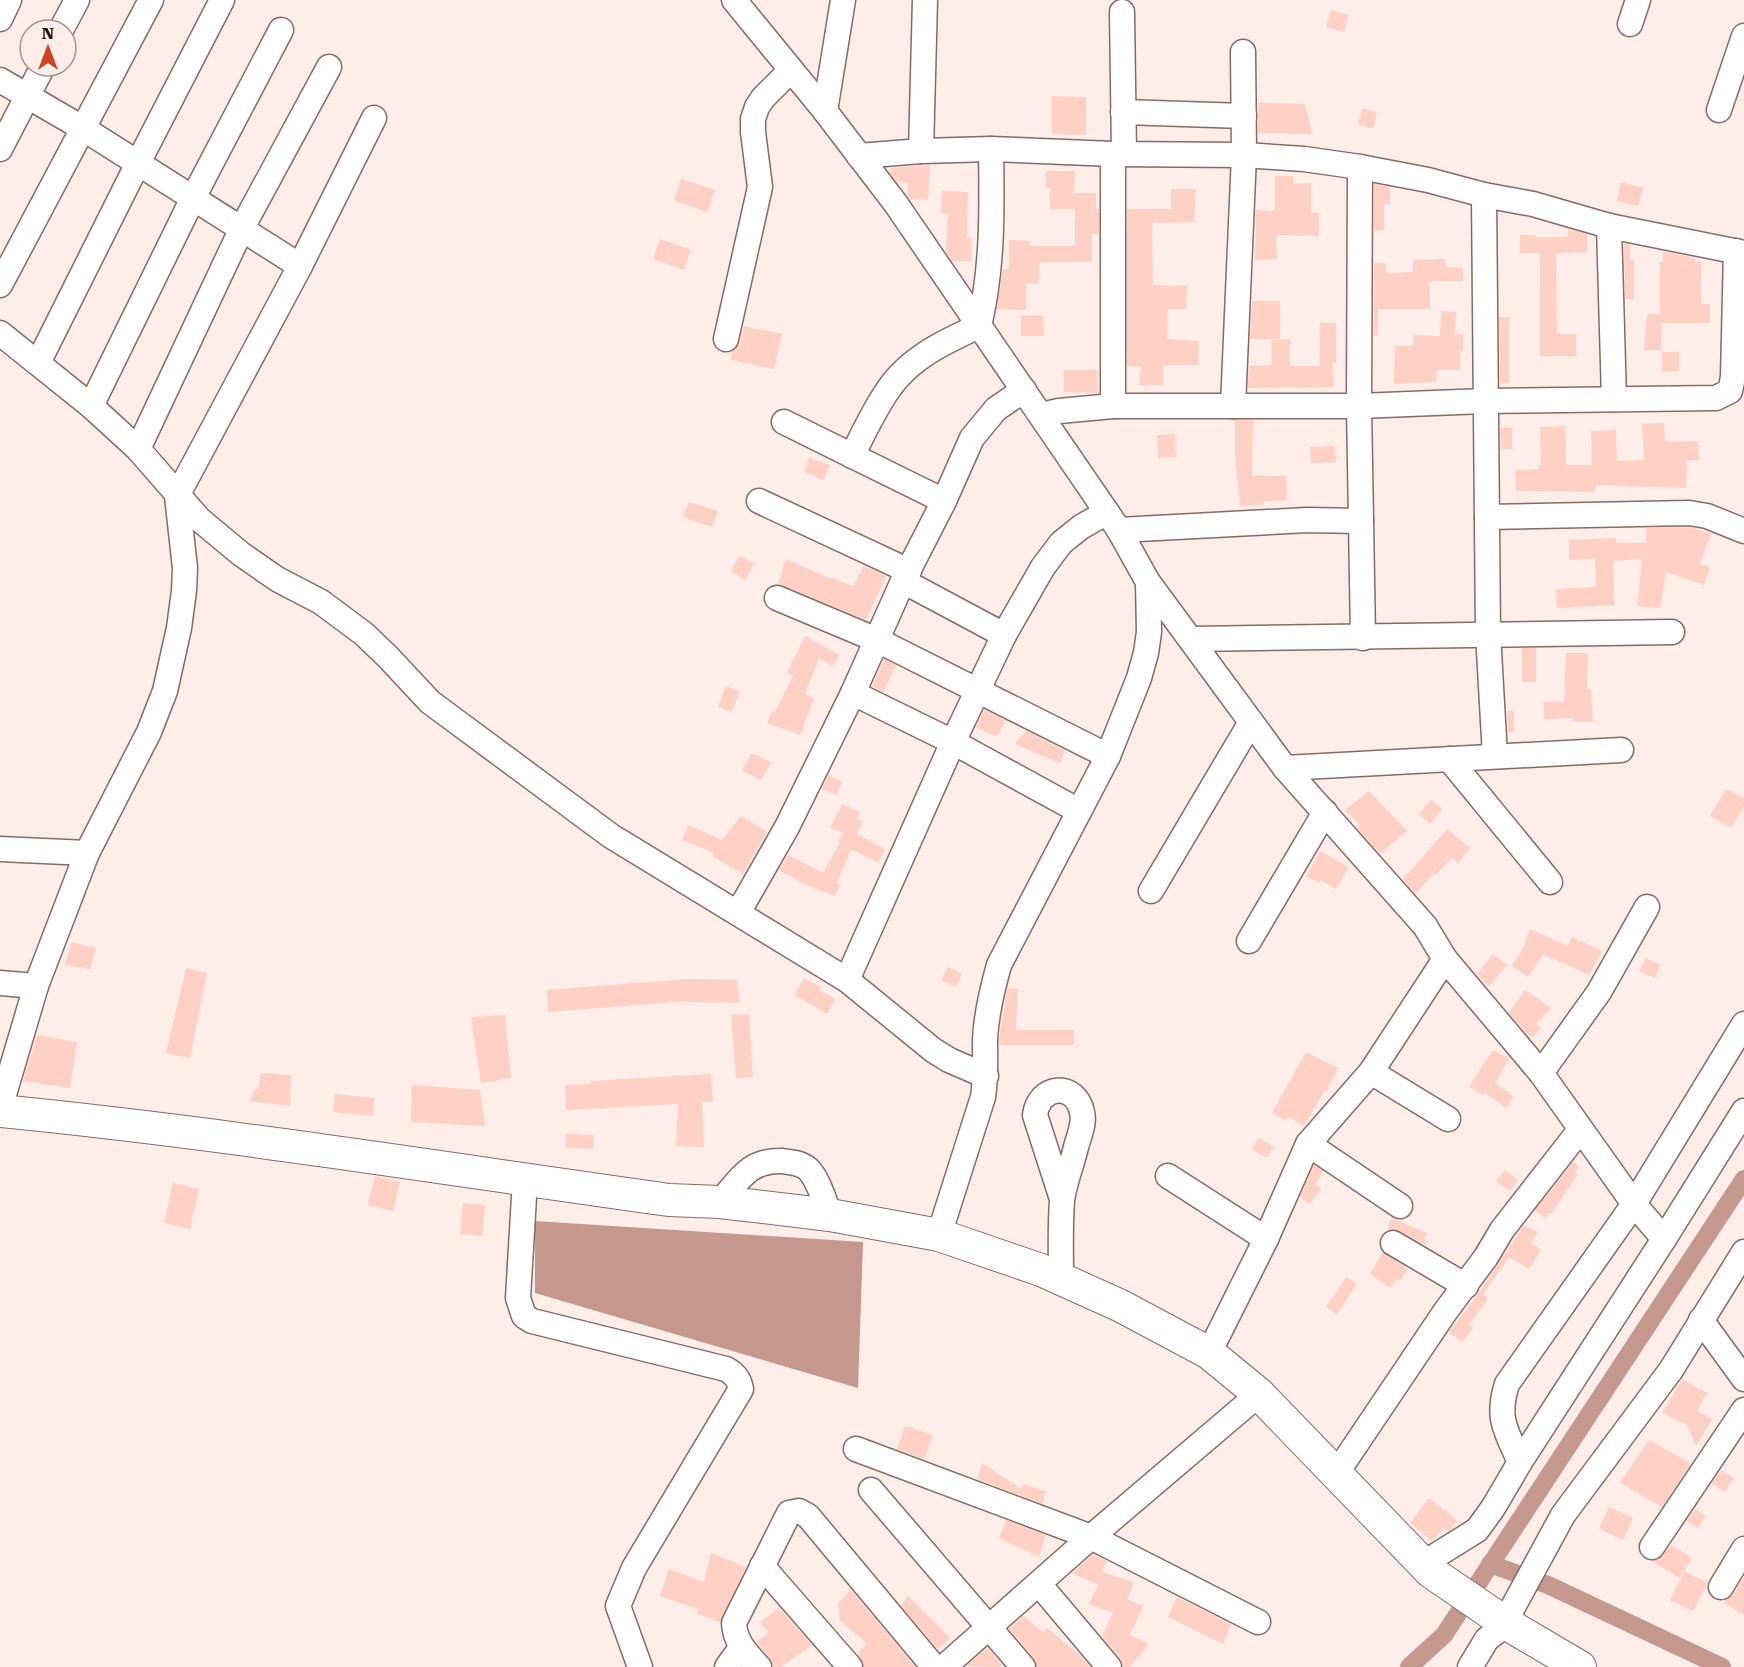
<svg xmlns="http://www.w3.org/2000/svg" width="1744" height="1667" font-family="'Roboto Serif',serif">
<rect width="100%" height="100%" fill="#ffede9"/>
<path fill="#c4988d" d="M535,1221L863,1242L858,1388L535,1293Z"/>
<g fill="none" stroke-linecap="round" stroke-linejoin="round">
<g stroke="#c4988d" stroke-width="18">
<path d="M1490,1564L1548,1585L1722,1667"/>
<path d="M1409,1667L1444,1635L1744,1179"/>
</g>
</g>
<g fill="#ffd0c4">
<path d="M1331,10L1348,15L1344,32L1326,27Z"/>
<path d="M1052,96L1086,97V135L1052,134Z"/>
<path d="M1258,103L1305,104L1312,134L1258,133Z"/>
<path d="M1362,108L1377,112L1373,128L1358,125Z"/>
<path d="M930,165L928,200L910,199L908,196V183L897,182L890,173L891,168Z"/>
<path d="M1046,171H1075L1074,193H1096V209H1099V233H1092V262H1039V284L1026,283V310L997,309L1003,269H1009V240L1030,241V246H1075V209H1050V188H1046Z"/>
<path d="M1275,176H1293V184L1311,183V213H1319V236L1279,235L1276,237L1277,259L1255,260L1256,210L1275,211Z"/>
<path d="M681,179L715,190L707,212L674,200Z"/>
<path d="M1621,182L1643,188L1638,206L1617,201Z"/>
<path d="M1374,184L1390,187V204H1384V230L1374,231Z"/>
<path d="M1171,189H1196L1194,222L1154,223L1152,225L1153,285L1187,286L1186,309H1168L1167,339L1199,341L1198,365H1163V385H1139L1141,367L1127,366V209H1171Z"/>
<path d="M942,191L968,192L967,238H972L971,261H952L946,252L948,214H941Z"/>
<path d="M1568,229L1587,234V252L1556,253L1557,334H1576V356H1540V253H1520V235H1536V237H1568Z"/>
<path d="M660,239L691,250L684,270L653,259Z"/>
<path d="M1624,243L1630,245V261H1634V299H1625Z"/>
<path d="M1663,251L1695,258V262H1701V304H1710V323H1661V350H1644L1647,314H1660V262H1663Z"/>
<path d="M1445,259V267L1463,268V281H1429L1430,309H1378V335H1374V263H1386V273L1413,272V260Z"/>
<path d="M1252,301H1280V339H1250Z"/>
<path d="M1441,311L1456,312L1455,334H1463V351H1460V370H1437L1436,382L1394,384L1395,346H1413L1414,335L1440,336Z"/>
<path d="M1021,316H1043L1044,336H1021Z"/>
<path d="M1499,317H1509V383H1500Z"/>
<path d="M1320,323H1336V363H1332L1334,387L1248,388L1249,366L1272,365V340L1290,339V366H1320Z"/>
<path d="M744,326L782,334L774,369L731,360L732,351L740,343Z"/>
<path d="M1662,352H1679V371L1662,372Z"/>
<path d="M1064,370H1097V393L1064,392Z"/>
<path d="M1235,420H1253L1252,476H1286L1287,500L1263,501L1264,505L1240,506L1235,454Z"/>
<path d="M1664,423L1665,442L1698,441L1699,460H1687L1686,488L1596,485L1595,492L1516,491L1515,470L1539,469V465H1541L1540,427L1565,426L1566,465H1592L1591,431L1616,430L1617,461L1644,460L1642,424Z"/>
<path d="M1500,428H1512V449H1501Z"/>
<path d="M1175,434L1176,457L1158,458L1157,435Z"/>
<path d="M1335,446L1336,462L1311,463L1310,447Z"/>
<path d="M809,458L830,465L824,480L804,472Z"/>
<path d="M689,502L718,511L712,527L683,517Z"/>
<path d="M1688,527L1711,533L1700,564L1710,567L1704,585L1666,572L1660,608L1637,606L1642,559L1613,561L1614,605L1557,608L1556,589L1596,587L1595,559L1569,560V540L1616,538V543H1646V528Z"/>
<path d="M739,556L754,563L746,580L731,571Z"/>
<path d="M786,559L831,579L832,578L853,586L864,566L886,576L866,620L778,584Z"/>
<path d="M805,636L839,655L832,666L819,658L805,694L814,698L800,735L767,723L772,711L775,712L793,676L787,673Z"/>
<rect x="1522" y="648" width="14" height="34"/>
<path d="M1566,653H1588L1587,689H1591L1593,722H1573V718L1544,719V702H1564Z"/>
<path d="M884,659L896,665L883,692L872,686Z"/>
<path d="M726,686L740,691L732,712L718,707Z"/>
<path d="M984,710L1005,720L997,737L976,727Z"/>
<path d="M1507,711H1514V732H1508Z"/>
<path d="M1026,731L1065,751L1060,763L1015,744Z"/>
<path d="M751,753L771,762L761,780L742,771Z"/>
<path d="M828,775L842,782L836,795L822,789Z"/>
<path d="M1726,789L1744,798V806L1731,828L1710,816Z"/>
<path d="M1369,791L1407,831L1380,854L1357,828L1360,825L1345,810Z"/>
<path d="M1431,800L1442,809L1430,824L1419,814Z"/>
<path d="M842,804L860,812L857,819L862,822L857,834L885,849L878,863L851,849L837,883L840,885L835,896L806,885L779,870L788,855L823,873L840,843L838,842L843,833L830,828Z"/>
<path d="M741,816L767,832L743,874L712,856L714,853L682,840L688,825L722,840Z"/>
<path d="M1447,829L1470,848L1458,863L1452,857L1436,875L1434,873L1415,894L1403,879Z"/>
<path d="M1320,851L1348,867L1336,889L1321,880L1319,883L1307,876Z"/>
<path d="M1530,929L1568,946L1572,937L1602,951L1589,975L1543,954L1528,977L1512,966L1522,951Z"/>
<path d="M71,942L96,948L90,969L65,965Z"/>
<path d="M1493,954L1507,965L1489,986L1477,974Z"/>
<path d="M1646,958L1660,965L1655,978L1639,971Z"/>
<path d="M948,967L962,974L956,987L941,980Z"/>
<path d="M186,968L207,973L190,1058L166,1053Z"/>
<path d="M804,978L821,987L819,990L835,999L827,1014L795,995Z"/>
<path d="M686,979L737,980L740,1003L687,1002L688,1001L548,1012L547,990Z"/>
<path d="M1008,988L1018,989L1016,1030H1074V1045H999L1001,1023Z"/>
<path d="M1525,990L1551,1008L1536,1024L1541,1028L1533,1038L1524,1031L1509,1013Z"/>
<path d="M749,1014L753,1077L736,1078L731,1015Z"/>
<path d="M505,1015L511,1078L481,1083L471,1017Z"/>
<path d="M37,1035L77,1042L70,1088L23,1081Z"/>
<path d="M1493,1050L1509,1059L1495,1083L1514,1097L1506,1108L1485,1093L1483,1095L1469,1087Z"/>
<path d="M1306,1052L1338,1068L1326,1092L1324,1091L1304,1126L1288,1117L1286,1121L1272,1113Z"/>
<path d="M261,1073L291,1075L290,1106L250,1101L254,1089H258Z"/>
<path d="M711,1074L713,1102H702L704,1147L676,1146L678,1104L566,1110L565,1085L591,1084V1081Z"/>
<path d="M412,1085L480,1090L485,1126L411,1122Z"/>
<path d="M335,1094L374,1098L373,1116L333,1112Z"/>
<path d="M566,1134L594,1135L593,1149L565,1147Z"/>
<path d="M1259,1138L1274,1147L1266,1158L1252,1149Z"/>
<path d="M1573,1162L1579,1167L1575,1172L1578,1174L1551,1214L1549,1213L1546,1218L1535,1210Z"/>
<path d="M1314,1165L1323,1171L1315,1185L1321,1189L1310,1204L1300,1197Z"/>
<path d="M1505,1170L1518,1180L1510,1191L1496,1181Z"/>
<path d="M375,1176L400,1182L393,1211L368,1205Z"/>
<path d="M173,1183L199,1189L190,1229L164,1223Z"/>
<path d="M463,1203L485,1205L482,1236L460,1234Z"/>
<path d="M1391,1218L1427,1233L1424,1241L1427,1243L1425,1245L1400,1231L1388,1230Z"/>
<path d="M1524,1225L1538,1232L1531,1243L1541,1250L1529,1269L1509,1257L1483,1294L1488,1298L1469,1325L1473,1328L1462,1342L1449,1332L1478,1294Z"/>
<path d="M1383,1252L1408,1269L1400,1281L1397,1279L1390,1288L1370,1274Z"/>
<path d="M1346,1277L1357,1284L1337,1314L1326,1307Z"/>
<path d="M1682,1379L1707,1393L1697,1411L1712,1419L1696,1446L1687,1425L1662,1413Z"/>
<path d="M905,1426L933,1435L924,1459L897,1449Z"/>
<path d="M1649,1440L1691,1464L1662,1507L1620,1483Z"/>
<path d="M982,1463L1021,1489L1023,1484L1045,1491L1043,1504L978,1479Z"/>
<path d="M1721,1470L1734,1478L1725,1492L1712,1483Z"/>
<path d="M1429,1498L1457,1520L1451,1530L1448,1532L1444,1528L1432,1541L1410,1523Z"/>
<path d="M1609,1507L1633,1518L1623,1540L1599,1529Z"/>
<path d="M1695,1509L1706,1516L1698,1528L1687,1521Z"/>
<path d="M1006,1520L1046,1535L1039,1557L999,1538Z"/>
<path d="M1671,1545L1692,1558L1679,1578L1652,1561L1659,1559L1663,1555Z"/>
<path d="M711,1553L746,1567L720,1622L696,1613L698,1609L660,1596L669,1569L704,1582Z"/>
<path d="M1093,1554L1106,1561L1102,1572L1133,1582L1128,1600L1143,1606L1130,1635L1149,1644L1130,1667H1123L1120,1658L1102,1636L1113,1613L1089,1604L1098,1585L1072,1573Z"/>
<path d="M1684,1571L1708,1583L1693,1611L1670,1600Z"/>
<path d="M1744,1577V1615L1723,1602L1733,1595Z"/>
<path d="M851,1590L915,1666L914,1667H864L857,1654L867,1643L840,1621L838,1603Z"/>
<path d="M908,1596L950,1638L938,1649L901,1606Z"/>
<path d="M1177,1597L1231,1624L1223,1644L1168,1617Z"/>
<path d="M779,1608L812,1645L781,1667H773L770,1658L756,1642L769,1633L760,1622Z"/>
<path d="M1023,1616L1043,1632L1047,1628L1080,1655L1090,1667H1037L1034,1658L1009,1629Z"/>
<path d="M988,1648L1002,1665L1000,1667L966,1666Z"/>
</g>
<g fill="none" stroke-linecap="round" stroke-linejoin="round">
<defs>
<g id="minor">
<path d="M734,0L825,111L896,204L1119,530L1148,582L1149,632L1146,653L1139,678L1108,756L999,965C992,990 986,1014 985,1040C985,1059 986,1077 983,1097L939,1235"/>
<path d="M1122,12L1124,154"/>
<path d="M0,19L9,0"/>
<path d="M1630,24L1638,0"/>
<path d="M61,30L77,0"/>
<path d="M0,80L84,129L300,266"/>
<path d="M1719,110L1744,36"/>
<path d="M825,111L843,0"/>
<path d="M1123,112L1244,116"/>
<path d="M0,149L43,66"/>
<path d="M921,151L925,0"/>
<path d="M1113,154V406"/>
<path d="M859,156L921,151L991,149L1113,154L1244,155L1304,159L1360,167L1428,180L1484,195L1533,204L1609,226L1744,253"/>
<path d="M1484,195L1488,634L1495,756"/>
<path d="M1609,226L1614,399"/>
<path d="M0,285L151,0"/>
<path d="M0,333L91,406L138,449L199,519L241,554L277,579L321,602L364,634L388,657L430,702L611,836L847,980L933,1050L949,1060L986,1076"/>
<path d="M726,339L760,187L753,132V119L757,107L763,98L791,70"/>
<path d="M38,363L138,163L222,0"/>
<path d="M91,406L193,198L281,30"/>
<path d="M1233,406L1244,155L1243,52"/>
<path d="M1041,415L1059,411L1113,406H1359L1484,401L1716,398L1730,391L1733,377L1736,251"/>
<path d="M784,422L944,501"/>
<path d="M138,449L242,228L329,67"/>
<path d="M852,456C863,434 874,410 888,390C909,358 946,341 979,326C993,268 992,208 991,149"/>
<path d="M759,501L909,571"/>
<path d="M1487,517L1689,513L1707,516L1744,531"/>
<path d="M1361,521L1363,638"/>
<path d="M1119,530L1307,520L1361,521L1359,406L1360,167"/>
<path d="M903,581L1004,635"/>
<path d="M1148,582L1285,768L1425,926L1445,959L1541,1073L1634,1204L1664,1239"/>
<path d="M777,598L877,640L1108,756"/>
<path d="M1192,639L1672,632"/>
<path d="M853,693L953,742L1079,811"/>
<path d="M1449,759L1550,882"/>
<path d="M1285,768L1621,750"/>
<path d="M0,849L87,853"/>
<path d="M1151,891L1251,722"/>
<path d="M738,913L787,827L853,693L903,581L944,501L972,438L996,409L1024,390"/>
<path d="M1249,941L1325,812"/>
<path d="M847,980L953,742L1004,635L1043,567L1061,543L1081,527L1107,512"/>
<path d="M0,983L36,986"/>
<path d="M1371,1072L1448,1119"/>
<path d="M1541,1073L1599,992L1647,907"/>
<path d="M0,1108L36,986L87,853L149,732L165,691L179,628L184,591L185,568L177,496L300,266L374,118"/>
<path d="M1308,1144L1400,1206"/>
<path d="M1168,1176L1266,1239"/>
<path d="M525,1180L518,1298L524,1316L532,1321L726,1369C735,1374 739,1379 741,1389L634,1568L618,1606L640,1667"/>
<path d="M720,1202C740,1179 749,1160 782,1161C791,1162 801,1163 808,1169C819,1180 824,1201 830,1215"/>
<path d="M1393,1243L1466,1286"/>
<path d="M1061,1279C1061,1253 1060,1226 1062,1201C1064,1183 1072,1165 1076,1147C1079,1136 1085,1123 1082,1112C1075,1081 1039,1085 1035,1115L1062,1199"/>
<path d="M1701,1320L1744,1379"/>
<path d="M1209,1353L1266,1239L1308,1144L1371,1072L1445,959"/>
<path d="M856,1449L1091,1537L1258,1622"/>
<path d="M1520,1462C1506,1431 1496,1418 1507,1384L1634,1204L1744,1024"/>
<path d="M1336,1474L1445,1312L1486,1257L1502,1230L1580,1130"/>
<path d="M871,1490L1023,1667"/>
<path d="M1652,1547L1744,1410"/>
<path d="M1424,1563L1477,1530L1493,1508L1520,1462L1664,1239L1744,1111"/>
<path d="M762,1566L850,1667"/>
<path d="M1039,1584L1109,1667"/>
<path d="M1721,1587L1744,1549"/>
<path d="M727,1667L741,1648"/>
<path d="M759,1667C746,1653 735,1642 734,1623L789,1513L799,1511L808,1516L934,1667"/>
<path d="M944,1667L1091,1537L1259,1394"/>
<path d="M1470,1667L1487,1639L1507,1624L1513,1607L1563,1515L1671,1370L1744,1252"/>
</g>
<path id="major" d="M0,1111C224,1133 446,1169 669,1200L720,1202L830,1215L939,1235L1041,1270L1121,1306L1209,1353L1259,1394L1431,1572L1507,1624L1580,1667"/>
</defs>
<use href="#minor" stroke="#846b64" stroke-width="27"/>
<use href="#major" stroke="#846b64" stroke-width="34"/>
<use href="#minor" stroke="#fff" stroke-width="24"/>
<use href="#major" stroke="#fff" stroke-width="32"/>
</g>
<g transform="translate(48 48)"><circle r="28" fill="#ffede9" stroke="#a39491" stroke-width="1.5"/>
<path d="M0-4.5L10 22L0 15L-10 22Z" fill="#cd4322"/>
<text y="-9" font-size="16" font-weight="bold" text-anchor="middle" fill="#190f0d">N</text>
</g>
</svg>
